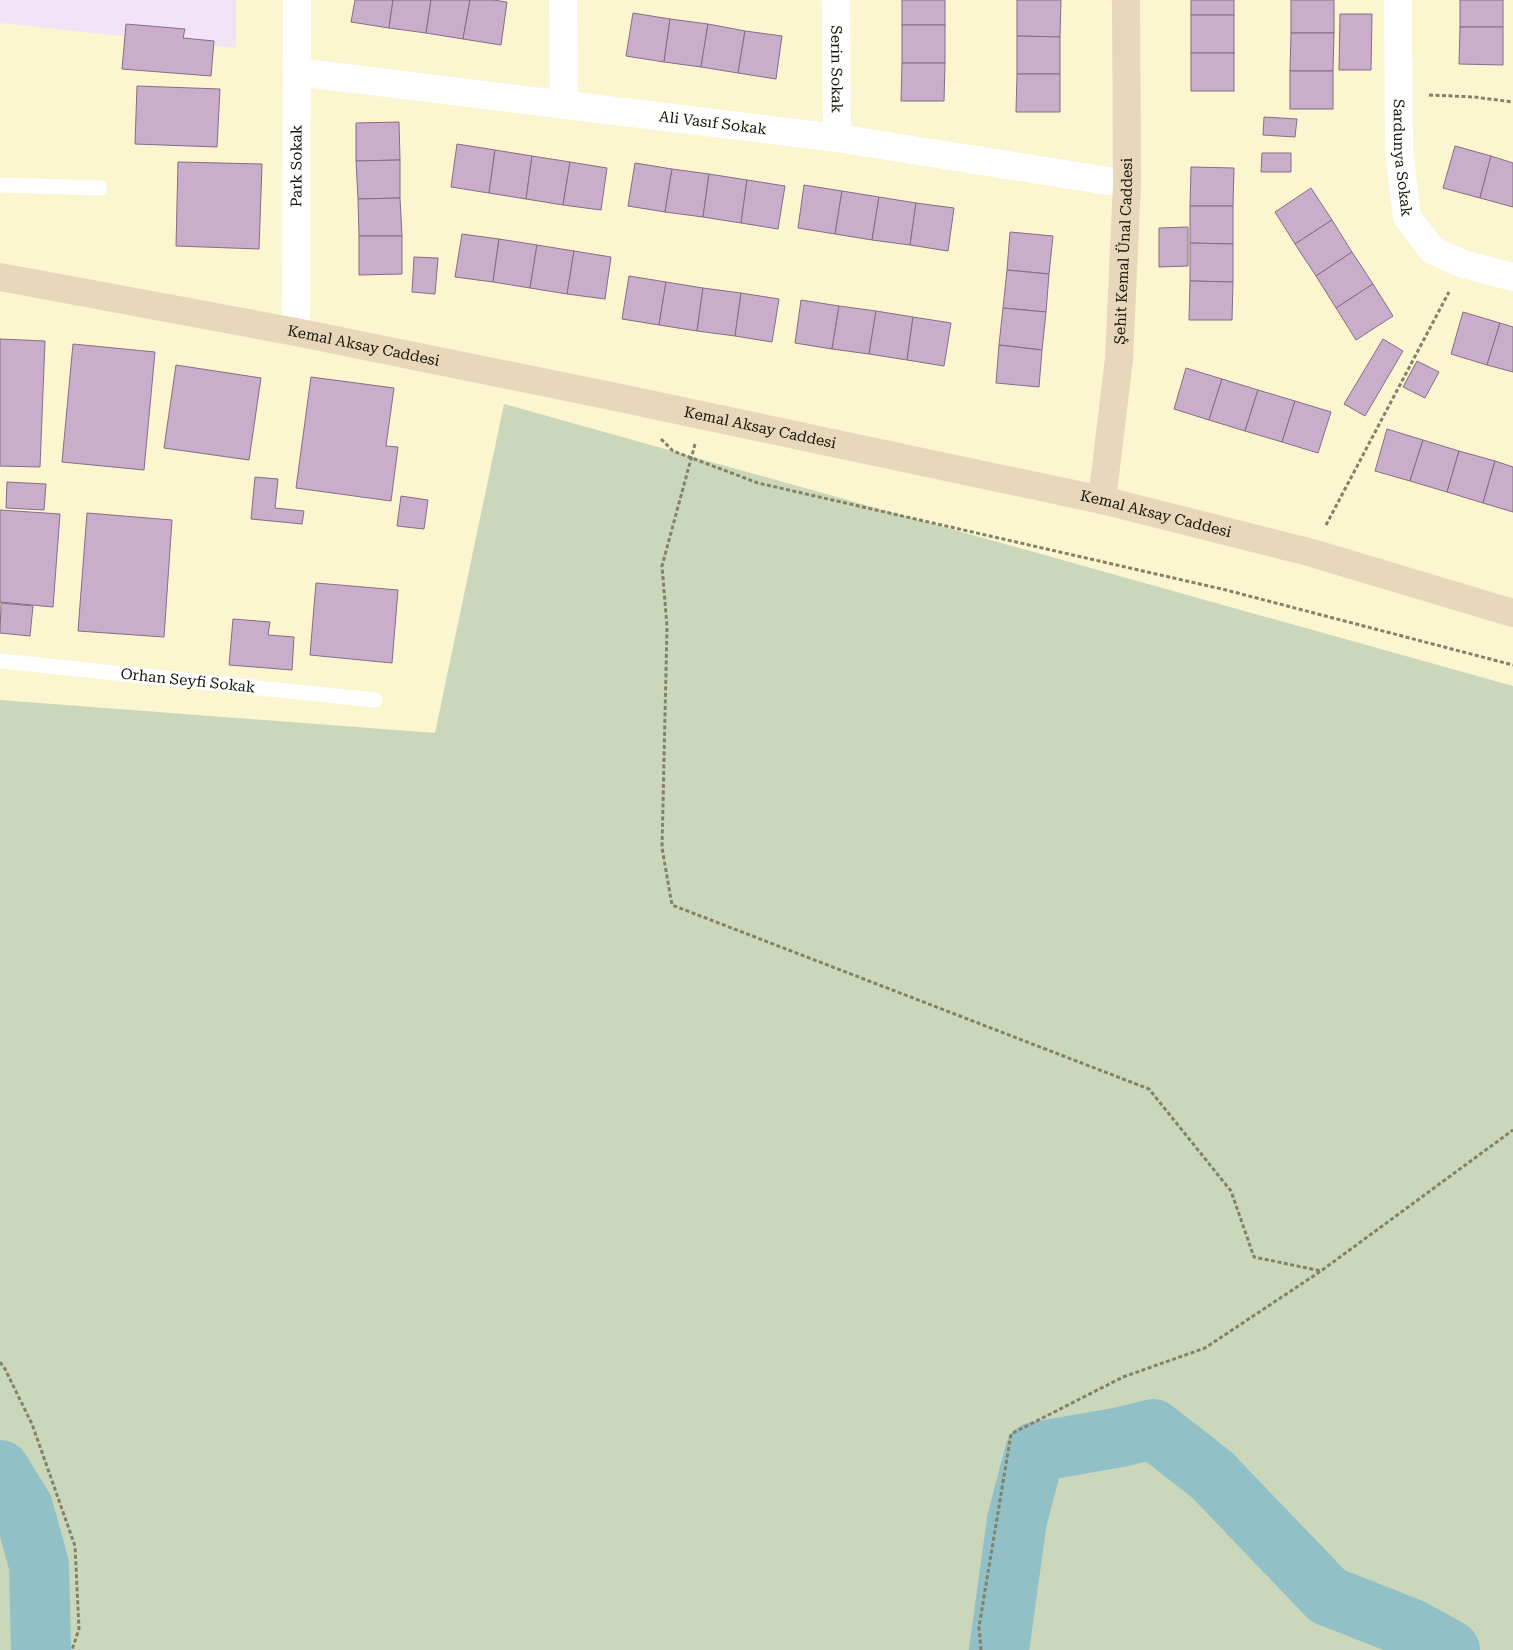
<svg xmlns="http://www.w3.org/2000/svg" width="1513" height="1650" font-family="'Roboto Serif',serif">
<rect width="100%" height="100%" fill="#fbf5d0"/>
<path fill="#f2e4f7" d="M0,0H236V48L0,23Z"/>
<path fill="#cbd7ba" d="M504,404L1513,686V1650H0V700L435,733Z"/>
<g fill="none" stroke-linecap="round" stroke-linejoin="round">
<g stroke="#91c1c7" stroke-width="60">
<path d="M0,1470L23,1507L39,1565L41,1650"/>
<path d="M999,1650L1017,1520L1035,1452L1121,1437L1153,1429L1212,1475L1328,1596L1412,1629L1450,1650"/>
</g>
</g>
<g fill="#caadca" stroke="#866d85">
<path d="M355,0H393L389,28L351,22Z"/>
<path d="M393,0H431L426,33L389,28Z"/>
<path d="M431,0H470L463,39L426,33Z"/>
<path d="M470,0H493L507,2L501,45L463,39Z"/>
<rect x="902" y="0" width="43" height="25"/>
<path d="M1017,0H1061L1060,37L1017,36Z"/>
<rect x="1191" y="0" width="43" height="15"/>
<rect x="1291" y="0" width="43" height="33"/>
<rect x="1460" y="0" width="43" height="27"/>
<path d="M633,13L670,19L664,62L626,56Z"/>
<path d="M1340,14H1372L1371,70H1339Z"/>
<rect x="1191" y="15" width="43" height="38"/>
<path d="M670,19L708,24L701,67L664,62Z"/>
<path d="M126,24L185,29L183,38L214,41L211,76L122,69Z"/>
<path d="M708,24L745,31L738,73L701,67Z"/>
<rect x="902" y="25" width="43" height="38"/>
<path d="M1460,27H1503V65L1459,64Z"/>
<path d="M745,31L782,36L776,79L738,73Z"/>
<path d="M1291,33H1334L1333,71H1290Z"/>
<path d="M1017,36L1060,37V74H1017Z"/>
<rect x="1191" y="53" width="43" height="38"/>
<path d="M902,63H945L944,101H901Z"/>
<rect x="1290" y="71" width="43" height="38"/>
<path d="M1017,74H1060V112H1016Z"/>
<path d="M137,86L220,89L217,147L135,144Z"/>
<path d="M1264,117L1297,119L1295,137L1263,135Z"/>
<path d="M399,122L400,160L356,161V123Z"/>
<path d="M457,144L495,150L489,193L451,187Z"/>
<path d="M1455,146L1491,156L1480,198L1443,188Z"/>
<path d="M495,150L532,156L526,199L489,193Z"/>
<path d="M1262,153H1291V172H1261Z"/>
<path d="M532,156L570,162L563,205L526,199Z"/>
<path d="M1491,156L1513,163V207L1480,198Z"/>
<path d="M400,160V198L358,199L356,161Z"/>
<path d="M178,162L262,164L259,249L176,246Z"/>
<path d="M570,162L607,168L601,210L563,205Z"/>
<path d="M635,163L672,169L665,212L628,206Z"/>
<path d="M1191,167L1234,168L1233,206H1190Z"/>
<path d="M672,169L709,174L703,217L665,212Z"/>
<path d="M709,174L747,180L741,223L703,217Z"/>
<path d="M747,180L785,186L778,229L741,223Z"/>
<path d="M804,185L842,191L835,234L798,228Z"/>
<path d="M1311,188L1332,220L1295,244L1275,212Z"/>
<path d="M842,191L879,197L872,240L835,234Z"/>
<path d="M879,197L916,203L910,245L872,240Z"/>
<path d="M400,198L402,236H359L358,199Z"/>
<path d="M916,203L954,208L948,251L910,245Z"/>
<path d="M1190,206H1233V244L1190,243Z"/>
<path d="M1332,220L1352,252L1316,276L1295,244Z"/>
<path d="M1188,227V266L1159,267V228Z"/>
<path d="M1010,232L1053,236L1049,274L1007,270Z"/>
<path d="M462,234L499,239L493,282L455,277Z"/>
<path d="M359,236H402V274L359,275Z"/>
<path d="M499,239L537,245L530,288L493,282Z"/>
<path d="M1190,243L1233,244V282L1190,281Z"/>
<path d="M537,245L574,251L567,294L530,288Z"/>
<path d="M574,251L611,257L605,299L567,294Z"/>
<path d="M1352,252L1373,284L1336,308L1316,276Z"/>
<path d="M414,257L438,258L435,294L412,292Z"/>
<path d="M1007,270L1049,274L1046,312L1003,308Z"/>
<path d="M629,276L666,282L659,325L622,319Z"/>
<path d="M1190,281L1233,282L1232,320H1189Z"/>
<path d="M666,282L703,288L697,331L659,325Z"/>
<path d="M1373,284L1393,316L1356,340L1336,308Z"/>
<path d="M703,288L741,293L735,336L697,331Z"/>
<path d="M741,293L779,299L772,342L735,336Z"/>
<path d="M801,300L839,306L832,349L795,343Z"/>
<path d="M839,306L876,311L869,354L832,349Z"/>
<path d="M1003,308L1046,312L1042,350L999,345Z"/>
<path d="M876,311L913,317L907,360L869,354Z"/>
<path d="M1463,312L1500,323L1487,365L1451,354Z"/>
<path d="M913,317L951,323L944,366L907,360Z"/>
<path d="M1500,323L1513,327V372L1487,365Z"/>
<path d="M0,339L45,341L40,467L0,466Z"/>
<path d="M1383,339L1403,351L1365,416L1344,404Z"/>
<path d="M73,344L155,352L144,470L62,462Z"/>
<path d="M999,345L1042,350L1039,387L996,383Z"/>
<path d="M1417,361L1439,372L1425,398L1403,387Z"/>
<path d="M176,365L261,378L249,460L164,448Z"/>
<path d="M1186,368L1222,379L1209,420L1174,409Z"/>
<path d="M311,377L394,388L386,446L398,447L391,501L296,488Z"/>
<path d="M1222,379L1258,390L1245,431L1209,420Z"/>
<path d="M1258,390L1295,401L1282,442L1245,431Z"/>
<path d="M1295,401L1331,412L1318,453L1282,442Z"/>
<path d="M1387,429L1423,440L1410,481L1375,471Z"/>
<path d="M1423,440L1459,451L1447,492L1410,481Z"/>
<path d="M1459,451L1495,461L1483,503L1447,492Z"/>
<path d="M1495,461L1513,467V512L1483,503Z"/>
<path d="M255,477L278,479L275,508L304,511L302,524L251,519Z"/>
<path d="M7,482L46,484L44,510L6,508Z"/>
<path d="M401,496L428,500L424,529L397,526Z"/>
<path d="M0,510L60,514L53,607L0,602Z"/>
<path d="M87,513L172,520L164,637L78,631Z"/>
<path d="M316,583L398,590L392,663L310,655Z"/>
<path d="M1,603L33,606L30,636L0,633Z"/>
<path d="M233,619L270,622L268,635L294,637L292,670L229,665Z"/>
</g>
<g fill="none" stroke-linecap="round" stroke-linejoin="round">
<g stroke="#848168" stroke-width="3" stroke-dasharray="4 2.5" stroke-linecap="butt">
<path d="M1429,95L1474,97L1513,102"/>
<path d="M661,439L673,451L758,483L1226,590L1513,665"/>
<path d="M695,444L662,566L667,627L662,848L672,905L1149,1089L1231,1191L1254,1257L1321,1271"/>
<path d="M1326,525L1449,292"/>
<path d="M0,1362L5,1369L32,1424L75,1546L79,1629L72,1650"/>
<path d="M981,1650L979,1627L1011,1434L1123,1377L1205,1348L1321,1271L1513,1130"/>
</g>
<g stroke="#fff" stroke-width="15">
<path d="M0,185L100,188"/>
<path id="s1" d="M0,661L375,700"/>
</g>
<g stroke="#fff" stroke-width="28">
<path d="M563,0L564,105"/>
<path id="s2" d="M836,0L837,138"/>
<path id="s3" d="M1398,0L1399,151L1407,217L1432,250L1463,264L1513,277"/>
<path id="s4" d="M297,72L837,138L1127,184"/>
<path id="s5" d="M296,332L297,0"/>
</g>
<g stroke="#e8d7bb" stroke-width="28">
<path id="s6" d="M0,277L296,332L611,396L1102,500L1312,553L1513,613"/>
<path id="s7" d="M1102,500L1119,359L1127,184L1126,0"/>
</g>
</g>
<g text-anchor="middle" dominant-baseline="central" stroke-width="4.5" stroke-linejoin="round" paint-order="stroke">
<g font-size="15" fill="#161407" stroke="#fff">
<text stroke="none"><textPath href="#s2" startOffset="69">Serin Sokak</textPath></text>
<text stroke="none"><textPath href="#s4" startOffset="419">Ali Vasıf Sokak</textPath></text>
<text stroke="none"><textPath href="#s3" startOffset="158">Sardunya Sokak</textPath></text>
<text stroke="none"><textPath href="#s5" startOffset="166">Park Sokak</textPath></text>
<text stroke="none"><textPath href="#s7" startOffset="250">Şehit Kemal Ünal Caddesi</textPath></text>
<text stroke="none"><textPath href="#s6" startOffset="370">Kemal Aksay Caddesi</textPath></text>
<text stroke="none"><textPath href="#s6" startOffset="775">Kemal Aksay Caddesi</textPath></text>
<text stroke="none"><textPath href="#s6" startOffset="1180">Kemal Aksay Caddesi</textPath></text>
<text stroke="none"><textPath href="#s1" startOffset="189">Orhan Seyfi Sokak</textPath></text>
</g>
</g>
</svg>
